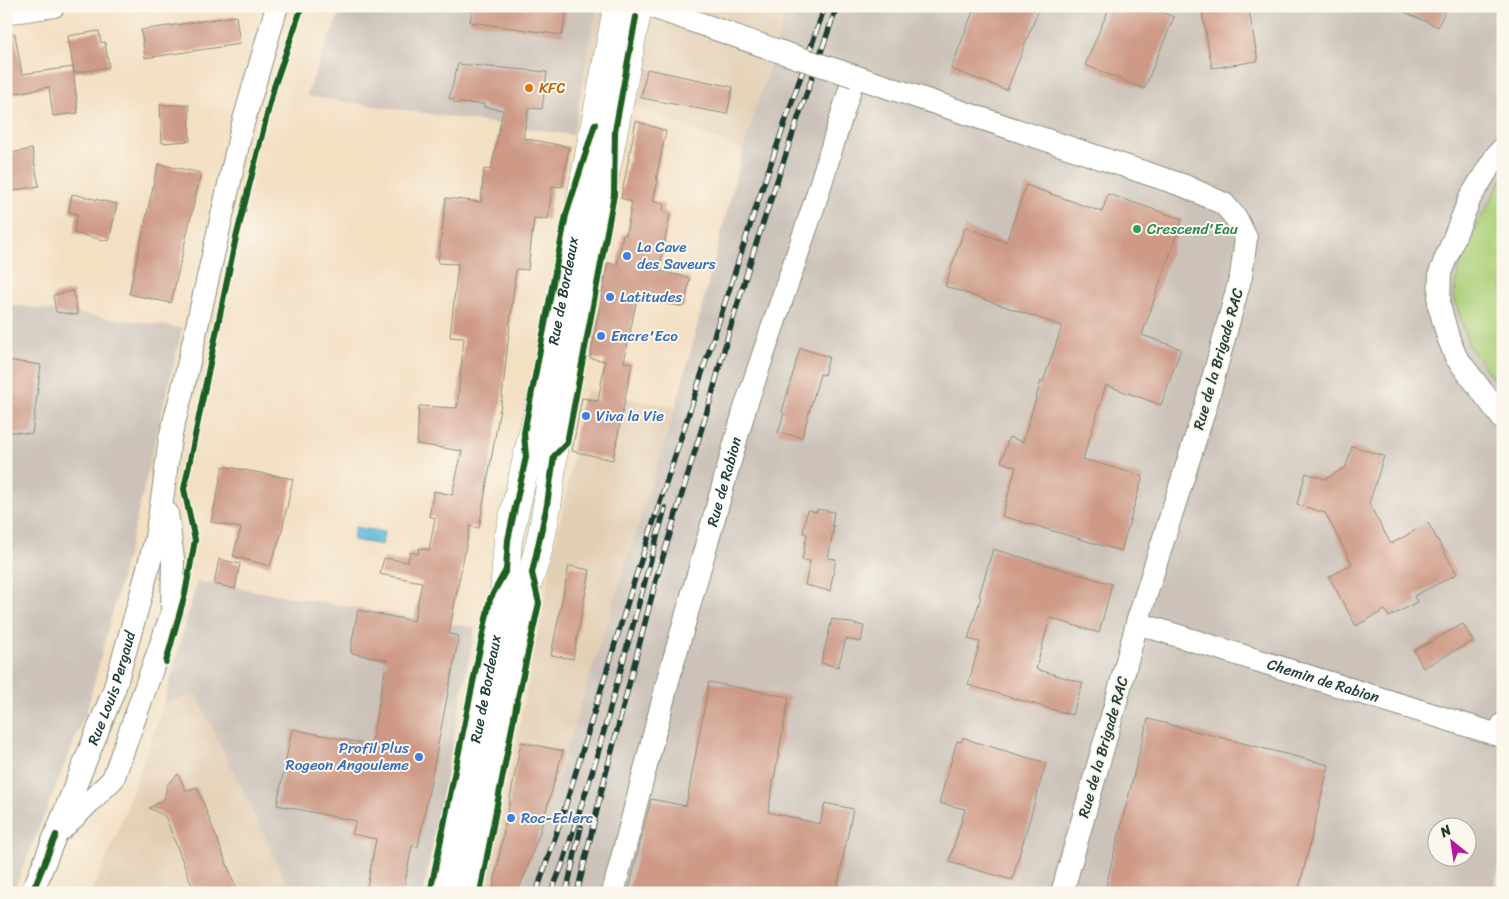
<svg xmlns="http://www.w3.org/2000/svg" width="1509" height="899" font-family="Sriracha,sans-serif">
<rect width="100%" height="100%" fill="#fbf7ec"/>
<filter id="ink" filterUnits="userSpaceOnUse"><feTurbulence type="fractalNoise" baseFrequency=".02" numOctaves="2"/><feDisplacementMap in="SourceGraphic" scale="10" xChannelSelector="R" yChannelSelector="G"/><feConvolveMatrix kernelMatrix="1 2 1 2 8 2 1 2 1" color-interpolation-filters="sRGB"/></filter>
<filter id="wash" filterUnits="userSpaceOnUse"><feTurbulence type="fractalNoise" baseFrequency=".0096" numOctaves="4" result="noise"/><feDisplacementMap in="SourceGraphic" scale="20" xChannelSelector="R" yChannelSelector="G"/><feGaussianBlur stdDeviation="1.12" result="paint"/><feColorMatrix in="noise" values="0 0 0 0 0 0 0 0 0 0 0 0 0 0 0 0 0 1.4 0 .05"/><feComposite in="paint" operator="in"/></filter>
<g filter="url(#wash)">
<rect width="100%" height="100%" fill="#f3dfc2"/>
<g fill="#e2ceb3">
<path d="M597,6H788L743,150L636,107L584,82Z"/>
<path d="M586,390L676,407L520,893H486Z"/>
<path d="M196,693L292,893H91L117,834L164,703Z"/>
</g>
<g fill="#ccc2b9" fill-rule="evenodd">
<path d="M342,6H597L573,135L306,96Z"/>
<path d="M788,6H1503V177L1468,242L1469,346L1503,392V850L1493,893H520L676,407L743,150ZM1436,826H1466V856H1436Z"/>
<path d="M6,304L182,328L136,521L88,707L13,893H6Z"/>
<path d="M197,581L475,628L423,893H292L196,694L164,703Z"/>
</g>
<path fill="#abcf78" stroke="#658656" d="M1503,177V392L1469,346L1454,297L1459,267L1468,242Z"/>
<path fill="#5bb7d9" stroke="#3d7a86" d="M355,527L384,532L382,545L353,540Z"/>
<g id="blocks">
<g fill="#ce9986">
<path d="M473,6H568L562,35L470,22Z"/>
<path d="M975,6H1040L1007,90L951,69Z"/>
<path d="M1110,6H1160L1158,11L1174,17L1144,89L1085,65Z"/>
<path d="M1201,6H1248L1258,61L1212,68Z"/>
<path d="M1391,6H1447L1438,27Z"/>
<path d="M236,16L240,44L145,58L141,30Z"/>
<path d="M99,31L101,43L105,42L109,67L74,73L68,36Z"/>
<path d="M15,34L22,74L73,67L78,113L53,116L49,87L6,95V35Z"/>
<path d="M458,64L547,72L542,109L529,108L523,138L569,147L562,187L552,186L548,219L534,218L528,270L516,269L502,398L479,528L470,526L456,596L449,634L459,636L418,847L412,846L403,893H366L376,839L352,834L356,821L277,805L292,729L371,745L387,660L351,653L352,640L358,610L414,621L422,582L380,574L384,558L408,562L410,552L418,554L419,548L429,550L435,518L429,516L434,491L452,495L462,451L417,444L419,406L457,408L464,338L450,337L458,264L438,263L444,215L446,198L481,202L484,169L491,170L503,110L484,107V104L454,103V99H449Z"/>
<path d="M647,69L733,87L727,114L641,98Z"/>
<path d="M160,105H189L190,141L162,143Z"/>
<path d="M636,121L666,131L656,179L658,180L653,201L664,204L663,212L670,214L659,271L690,278L684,307L637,298L624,362L632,363L613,460L572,451L582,398L598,401L605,361L590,358L608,263L617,265L623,234L626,235L632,202L621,198Z"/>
<path d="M32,149L39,186L12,191L6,154Z"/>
<path d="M158,164L201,173L171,303L129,294Z"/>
<path d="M1026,185L1102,212L1108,194L1182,219L1142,335L1181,349L1161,405L1106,385L1083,459L1143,476L1121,551L1002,516L1016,467L1001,462L1009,437L1023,442L1041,381L1043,382L1062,326L945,286L965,227L1006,242Z"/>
<path d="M72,194L117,204L109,241L74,233L77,214L69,212Z"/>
<path d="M73,291L78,315L56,312L53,295Z"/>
<path d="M800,348L829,357L824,375L820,374L802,437L778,433L784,413L782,412Z"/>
<path d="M6,360L41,365L32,434L6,431Z"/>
<path d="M1352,446L1384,456L1369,504L1391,544L1428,523L1457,574L1414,596L1417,602L1389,617L1385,610L1356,626L1329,577L1352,564L1325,513L1297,504L1306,473L1325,479L1346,467Z"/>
<path d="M223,466L293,479L281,535L270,566L233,556L241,528L211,522Z"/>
<path d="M817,509L834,512L832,526H834L828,558L836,559L830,591L805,585L810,561L802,560L807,534L803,533L807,510L817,512Z"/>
<path d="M993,549L1112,584L1099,633L1050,618L1036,669L1083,683L1072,715L968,685L980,642L968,639L981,597L979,596Z"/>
<path d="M219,559L240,564L235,589L214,584Z"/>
<path d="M569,566L590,570L573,659L551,655Z"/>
<path d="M832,619L864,626L861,642L846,639L838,667L821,663Z"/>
<path d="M1463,624L1473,641L1423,668L1414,651Z"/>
<path d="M709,682L789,697L768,812L820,824L825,803L853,809L836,893H628L651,799L686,806Z"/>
<path d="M1148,719L1329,765L1298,893H1104Z"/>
<path d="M963,737L975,742L1046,763L1012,880L949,862L965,809L939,803L957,741L961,742Z"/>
<path d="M521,742L563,751L540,832L518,893H492Z"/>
<path d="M178,774L186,791L197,787L238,893H195L165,816L149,808L164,799L167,785Z"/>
</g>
</g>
</g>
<g filter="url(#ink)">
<use href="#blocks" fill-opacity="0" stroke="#898e7b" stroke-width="1"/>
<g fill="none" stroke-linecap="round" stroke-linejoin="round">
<defs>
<g id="street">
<path d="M650,6L778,51"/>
<path d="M6,13L54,6"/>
<path d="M1503,148L1496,156L1470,198L1440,273L1439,305L1448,337L1456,357L1503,419"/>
<path id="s1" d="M1137,623L1498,735L1503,724"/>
<path d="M62,829L113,779L172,613L173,559L167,513"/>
<path id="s2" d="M32,893L114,690L138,606L156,538L164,486L170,438L183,388L242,127L277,6"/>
<path id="s3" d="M613,893L669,677L745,408L815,202L854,76L1185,186L1224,204L1236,218L1246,238L1241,276L1205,408L1137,623L1119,691L1062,893"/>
</g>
<g id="secondary">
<path d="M466,891L525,591C545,541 551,484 555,431L636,17"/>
<path id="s4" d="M446,893L504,594L508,540L552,350L616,14"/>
</g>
</defs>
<use href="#street" stroke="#898e7b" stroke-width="24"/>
<use href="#secondary" stroke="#898e7b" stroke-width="29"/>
<use href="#street" stroke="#fff" stroke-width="22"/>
<use href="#secondary" stroke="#fff" stroke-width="28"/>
<defs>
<g id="rail">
<path d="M536,893L563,814L632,588L759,198L825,6"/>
<path d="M551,893L563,863L596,760L665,508"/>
<path d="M566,893L581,827"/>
<path d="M577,893L604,781L656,580L711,398L727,339L753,253L797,121L837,6"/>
</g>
</defs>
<use href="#rail" stroke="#1f3d34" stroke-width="5.5"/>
<use href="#rail" stroke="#fbf7ec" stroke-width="4" stroke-dasharray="11" stroke-linecap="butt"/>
<defs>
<path id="street-bridge" d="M778,51L854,76"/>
</defs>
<use href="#street-bridge" stroke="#898e7b" stroke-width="24" stroke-linecap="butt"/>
<use href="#street-bridge" stroke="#fff" stroke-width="22"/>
<defs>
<g id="cycleway">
<path d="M166,662L185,594L195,540L184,489L235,242L274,87L302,6"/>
<path d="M32,893L56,835"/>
<path d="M430,893L490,599L506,570L508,540L526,457L524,433L566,215L595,124"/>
<path d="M480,893L517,702L539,603L532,573L547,505L554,456L567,443L614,195L615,131L636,17"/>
</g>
</defs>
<use href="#cycleway" stroke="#fbf7ec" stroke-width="9"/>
<use href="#cycleway" stroke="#1b5e20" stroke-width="6"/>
</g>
</g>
<circle fill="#e8710a" stroke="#fbf7ec" stroke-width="2" cx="529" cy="88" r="5"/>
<circle fill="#2e9e5b" stroke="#fbf7ec" stroke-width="2" cx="1137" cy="229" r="5"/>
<g fill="#3f7fe0" stroke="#fbf7ec" stroke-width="2">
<circle cx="627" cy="256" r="5"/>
<circle cx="610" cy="297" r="5"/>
<circle cx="601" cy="336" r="5"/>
<circle cx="586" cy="416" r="5"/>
<circle cx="419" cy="757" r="5"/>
<circle cx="511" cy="818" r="5"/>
</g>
<g text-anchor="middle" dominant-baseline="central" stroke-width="4" stroke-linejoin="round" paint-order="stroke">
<g font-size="15" fill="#c56008" stroke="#fbf7ec" text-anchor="start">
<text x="539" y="88">KFC</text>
</g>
<g font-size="15" fill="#27864d" stroke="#fbf7ec" text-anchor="start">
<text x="1147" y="229">Crescend'Eau</text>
</g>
<g font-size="15" fill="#366cbe" stroke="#fbf7ec" text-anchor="start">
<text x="637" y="247">La Cave<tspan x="637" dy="17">des Saveurs</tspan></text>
<text x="620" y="297">Latitudes</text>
<text x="611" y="336">Encre'Eco</text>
<text x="596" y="416">Viva la Vie</text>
<text x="409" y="748" text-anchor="end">Profil Plus<tspan x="409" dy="17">Rogeon Angouleme</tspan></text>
<text x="521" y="818">Roc-Eclerc</text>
</g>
<g font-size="15" fill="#1f3d34" stroke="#fbf7ec">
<text stroke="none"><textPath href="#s4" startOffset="614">Rue de Bordeaux</textPath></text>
<text transform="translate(1218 359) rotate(-74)">Rue de la Brigade RAC</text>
<text stroke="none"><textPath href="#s3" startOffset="426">Rue de Rabion</textPath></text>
<text stroke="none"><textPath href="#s1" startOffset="195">Chemin de Rabion</textPath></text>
<text stroke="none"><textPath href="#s2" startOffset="220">Rue Louis Pergaud</textPath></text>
<text stroke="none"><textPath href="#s4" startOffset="208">Rue de Bordeaux</textPath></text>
<text transform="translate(1103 747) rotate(-74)">Rue de la Brigade RAC</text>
</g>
</g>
<rect width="1509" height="899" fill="none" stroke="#fbf7ec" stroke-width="25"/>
<g transform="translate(1452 842) rotate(330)"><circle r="24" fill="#fbf7ec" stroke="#a3ada2"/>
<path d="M0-4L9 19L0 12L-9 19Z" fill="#b5179e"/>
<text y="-8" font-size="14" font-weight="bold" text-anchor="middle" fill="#1f3d34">N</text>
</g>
</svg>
